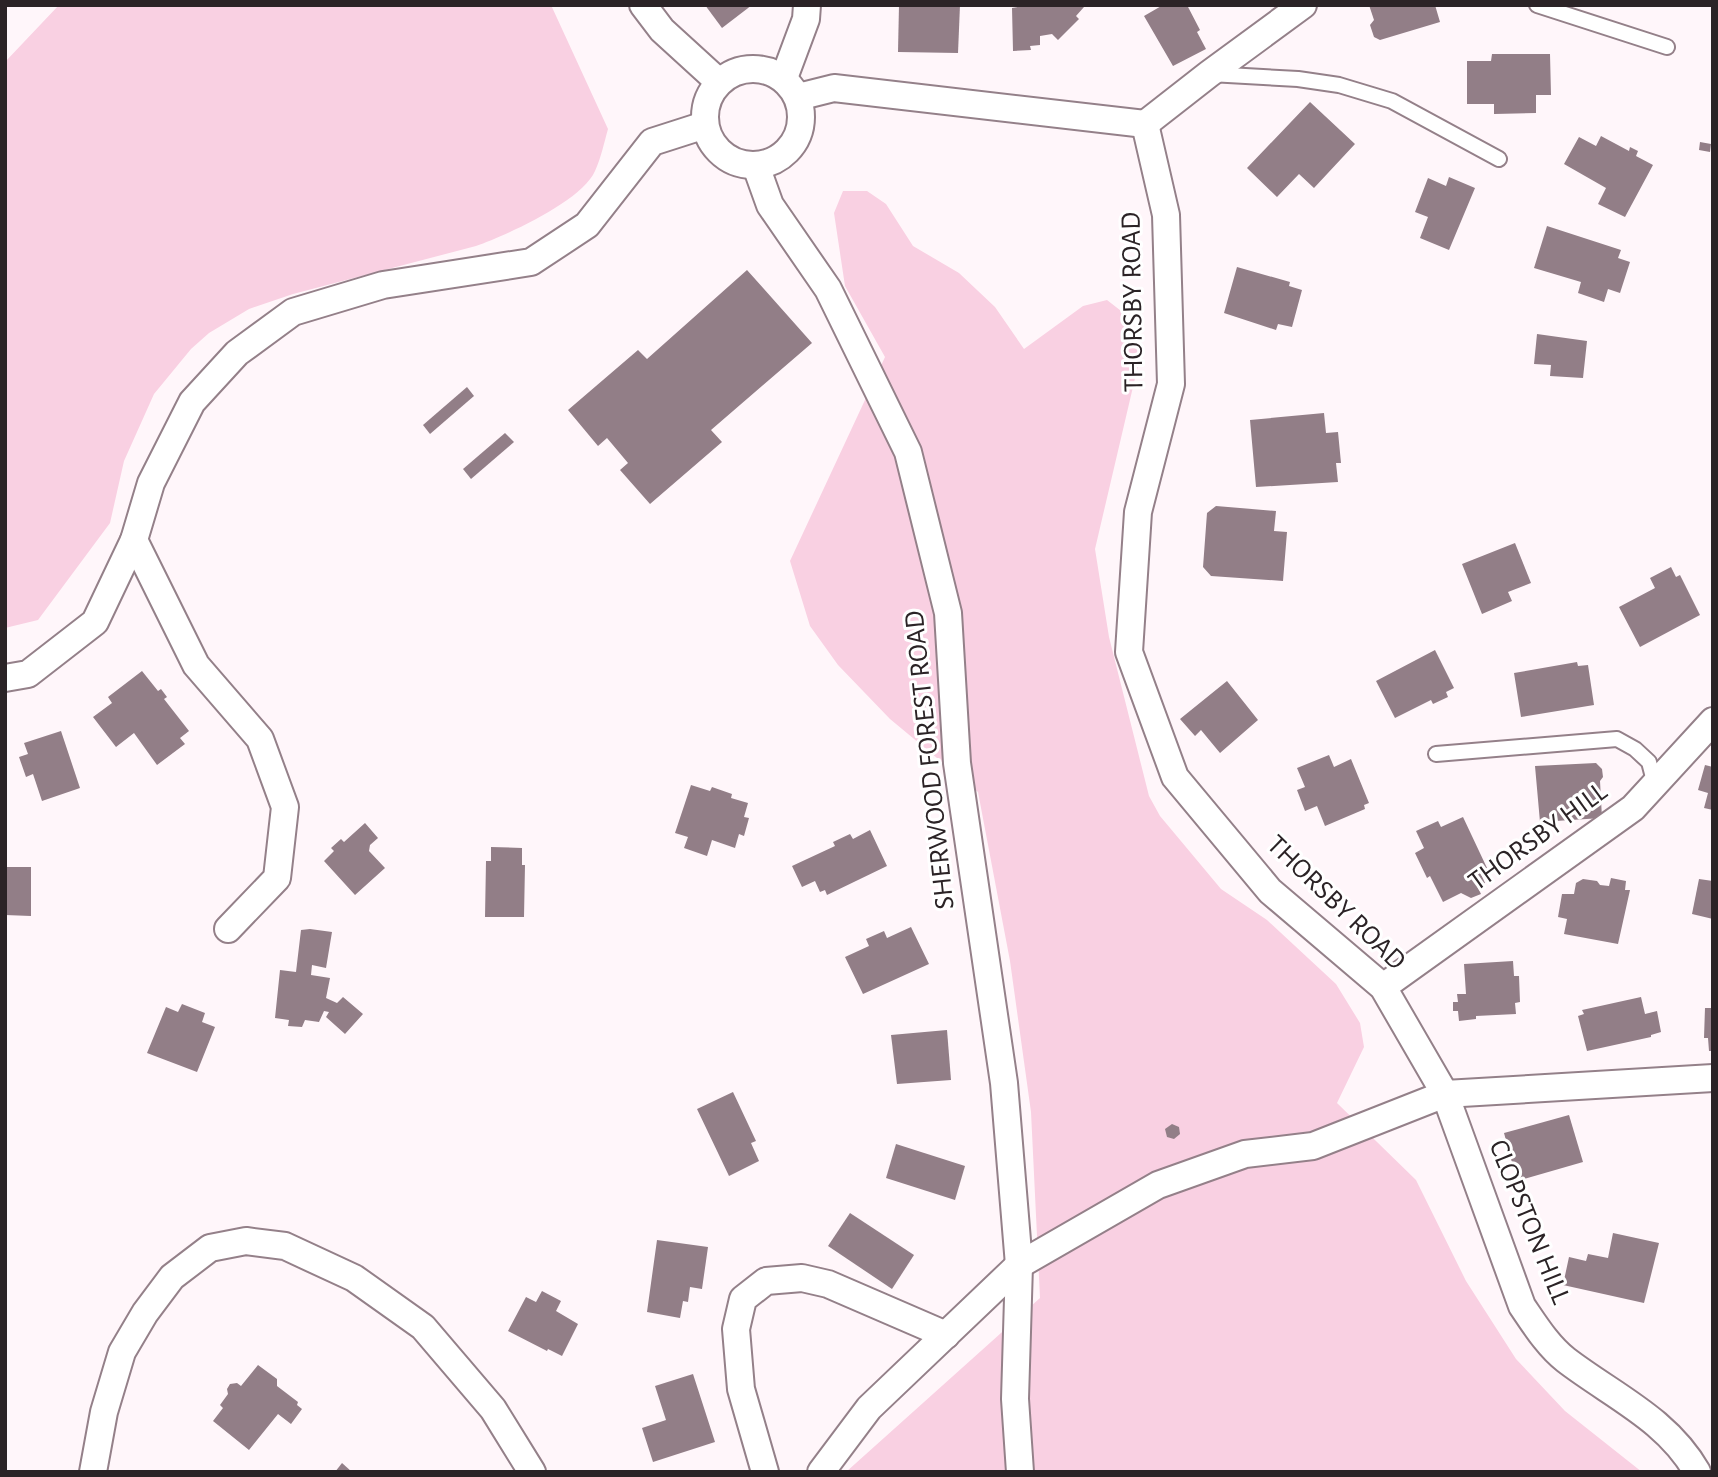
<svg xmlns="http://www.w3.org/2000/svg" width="1718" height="1477" font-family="'Alegreya Sans',sans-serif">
<rect width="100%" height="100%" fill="#fff6fa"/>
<g fill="#f9d0e2">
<path d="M59,5H551L608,129C604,143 601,158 595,171C582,201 507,235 476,246L293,294L249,309L209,333L191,349L154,394L124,461L110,523L38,620L5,628V62Z"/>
<path d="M843,191H867L886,204L913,246L959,273L995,307L1024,349L1083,306L1107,300L1125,314L1140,357L1095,549L1109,637L1149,796L1160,816L1221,889L1267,920L1336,984L1360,1023L1364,1047L1337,1103L1416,1180L1466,1281L1516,1359L1565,1411L1642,1472H846L1040,1298L1031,1112L1010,961L978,792L890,719L838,665L810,626L790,561L885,357L845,286L834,213Z"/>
</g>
<g fill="#927e87">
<path d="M705,5H752L722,28Z"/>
<path d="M899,5H960L958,53L898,52Z"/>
<path d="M1028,5H1083L1084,7L1076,16L1079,19L1058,40L1052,34L1040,36V45L1030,46L1031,50L1013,51L1012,8Z"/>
<path d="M1163,5H1187L1200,30L1197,32L1206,49L1173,66L1144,16Z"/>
<path d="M1369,5H1435L1440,22L1380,40L1374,37L1370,25L1374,20Z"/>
<path d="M1492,54H1550L1551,95H1536V113L1494,114V104H1467V61H1491Z"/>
<path d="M1310,102L1355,144L1314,188L1299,174L1277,197L1247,168Z"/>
<path d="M1601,136L1629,151L1630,147L1638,151L1636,156L1653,165L1625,217L1598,204L1606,188L1564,164L1579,137L1596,146Z"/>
<path d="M1700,142L1711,144L1710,152L1699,150Z"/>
<path d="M1449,177L1475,188L1449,250L1420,238L1428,217L1415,212L1428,178L1446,186Z"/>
<path d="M1547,226L1621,250L1618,258L1630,262L1620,293L1608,289L1604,302L1578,293L1581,282L1534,268Z"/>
<path d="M1237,267L1290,282L1289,286L1302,290L1292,327L1278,324L1276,330L1224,313Z"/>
<path d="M747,270L812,343L711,430L722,442L650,504L620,470L628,463L607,438L598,446L568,410L638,350L647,359Z"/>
<path d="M1537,334L1587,341L1583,378L1550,376L1551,365L1534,364Z"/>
<path d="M467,387L474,396L430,434L423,425Z"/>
<path d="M1324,413L1326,433L1338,432L1341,463H1336L1338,482L1256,487L1250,420Z"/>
<path d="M505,433L514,442L471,479L463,469Z"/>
<path d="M1216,506L1276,511L1274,531L1287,532L1283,581L1211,576L1203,567L1207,513Z"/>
<path d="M1515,543L1531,583L1508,592L1512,601L1482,614L1462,564Z"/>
<path d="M1671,567L1676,577L1680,575L1700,615L1640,647L1619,607L1655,588L1650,578Z"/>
<path d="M1435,650L1454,688L1446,692L1448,697L1433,704L1431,700L1395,718L1376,681Z"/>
<path d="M1577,662L1578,666L1588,665L1594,705L1521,717L1514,673Z"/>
<path d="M142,671L158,691L161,689L167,697L164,699L189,731L180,738L185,744L157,765L134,733L116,747L93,717L112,703L108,697Z"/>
<path d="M1227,681L1258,720L1220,753L1201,730L1195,736L1180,719Z"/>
<path d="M61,731L80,788L42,801L33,774L26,777L19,757L28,754L24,743Z"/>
<path d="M1329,755L1334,767L1351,759L1369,803L1364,805L1365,809L1325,826L1317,806L1305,811L1297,790L1305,787L1297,768Z"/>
<path d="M1596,763L1602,769L1603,777L1600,781L1602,818L1540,822L1535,766Z"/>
<path d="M1705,765L1713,767V810L1704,808L1708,793L1698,790Z"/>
<path d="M691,785L710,791L712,787L732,794L731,798L748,803L744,817L749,818L744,836L739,834L735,848L712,840L707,856L684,848L688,837L675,833Z"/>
<path d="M1463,817L1487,868L1480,872L1485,883L1477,886L1481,894L1471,898L1461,893L1443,902L1430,876L1427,878L1415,853L1424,848L1416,831L1438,821L1441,827Z"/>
<path d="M365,823L378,838L370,845L369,851L385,868L355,895L324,861L334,851L331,848L341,839L344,842Z"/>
<path d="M870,830L887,866L827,895L825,890L820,892L815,881L802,887L792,866L835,846L833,842L850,834L853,839Z"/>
<path d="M491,847L522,848V865H525L524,917H485L486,861H491Z"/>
<path d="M5,867H31V916L5,915Z"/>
<path d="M1611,878L1626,881L1625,890H1630L1618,944L1564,934L1567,919L1558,917L1562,894H1574L1576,883L1583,879L1597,881L1600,885L1609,886Z"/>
<path d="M1699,879L1713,881V919L1692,914Z"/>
<path d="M911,927L929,964L863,994L845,957L869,946L866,939L884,931L887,938Z"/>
<path d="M310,929L332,932L326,968L312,965L311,975L330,978L326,998L337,1003L343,997L363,1014L345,1034L326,1017L329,1012L324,1011L319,1022L305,1020L302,1027L288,1026L289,1020L275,1018L280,970L296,972L301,930Z"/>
<path d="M1513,961L1514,976H1519L1520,1002L1515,1003L1516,1014L1476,1016V1019L1459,1021L1458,1011H1453V1002H1458L1457,994H1466L1464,964Z"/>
<path d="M1641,997L1645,1014L1657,1011L1661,1032L1651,1035V1037L1587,1051L1578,1016L1584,1014L1582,1010Z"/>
<path d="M182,1004L205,1013L202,1022L215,1027L197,1072L147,1053L166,1007L178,1012Z"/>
<path d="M1705,1008H1713V1051H1709L1708,1038H1704Z"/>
<path d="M947,1030L951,1080L897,1084L891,1035Z"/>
<path d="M733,1092L756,1141L751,1143L759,1161L729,1176L697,1109Z"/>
<path d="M1569,1115L1583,1162L1517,1181L1504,1133Z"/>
<path d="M1172,1124L1179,1127L1180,1134L1174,1139L1167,1137L1165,1129Z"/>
<path d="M896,1144L965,1166L955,1200L886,1178Z"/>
<path d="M850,1213L914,1255L892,1289L828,1246Z"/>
<path d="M1613,1233L1659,1243L1644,1303L1563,1285L1569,1257L1586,1261L1588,1254L1608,1258Z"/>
<path d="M657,1240L708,1247L702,1289L690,1287L688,1302L683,1301L680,1318L647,1312Z"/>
<path d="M542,1291L561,1301L556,1311L578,1324L562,1356L548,1349L547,1351L508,1331L526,1297L536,1302Z"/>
<path d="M258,1365L277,1379V1386L298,1402L297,1405L302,1409L291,1424L278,1414L249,1450L213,1421L223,1408L220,1405L228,1394L227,1389L230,1384L237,1383L241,1386Z"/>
<path d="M693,1374L715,1442L653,1462L642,1428L666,1420L655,1386Z"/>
<path d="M342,1463L352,1472H335Z"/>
</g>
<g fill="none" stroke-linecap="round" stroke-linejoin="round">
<defs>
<g id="lane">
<path d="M1537,5L1667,47"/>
<path d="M1210,74L1298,79L1339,85L1392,101L1499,159"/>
<path d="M1436,754L1617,739L1635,749L1649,762L1655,785"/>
</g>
<g id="street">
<path d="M643,5L662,30L719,82"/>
<circle cx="753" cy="117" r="48"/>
<path d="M784,78L806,19L807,5"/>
<path d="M798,97L834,88L1145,124"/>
<path d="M1145,124L1166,215L1171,384L1138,512L1129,652L1175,777L1270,891L1383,987L1445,1094L1522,1306C1535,1325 1548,1346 1566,1360C1613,1396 1667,1419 1697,1472"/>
<path d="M1145,124L1209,74L1303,5"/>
<path d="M756,166L770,205L828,289L908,452L948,613L957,763L1004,1083L1019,1265L1015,1399L1020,1472"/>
<path d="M134,540L196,665L260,739L285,807L277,878L228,929"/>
<path d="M5,678L28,674L95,622L134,540L151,483L192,402L237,353L293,312L383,285L531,262L587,225L652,142L705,125"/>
<path d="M1383,987L1633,808L1713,721"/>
<path d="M93,1472L104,1412L122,1352L145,1313L172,1277L210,1248L246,1241L285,1246L354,1278L423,1327L493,1409L532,1472"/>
<path d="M765,1472L741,1389L736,1329L743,1299L766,1281L802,1278L828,1284L946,1335"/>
<path d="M821,1472L869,1408L1019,1265L1158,1185L1245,1154L1313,1146L1445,1094L1713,1078"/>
</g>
</defs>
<use href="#lane" stroke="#948089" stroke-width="18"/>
<use href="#street" stroke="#948089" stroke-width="30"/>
<use href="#lane" stroke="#fff" stroke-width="14"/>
<use href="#street" stroke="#fff" stroke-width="26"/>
</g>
<g text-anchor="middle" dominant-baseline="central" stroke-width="6" stroke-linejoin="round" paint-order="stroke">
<g font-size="28" fill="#2b2326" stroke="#fff">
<text transform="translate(1133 302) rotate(-91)">THORSBY ROAD</text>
<text transform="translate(930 760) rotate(-96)">SHERWOOD FOREST ROAD</text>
<text transform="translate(1538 837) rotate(-36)">THORSBY HILL</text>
<text transform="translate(1336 903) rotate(44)">THORSBY ROAD</text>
<text transform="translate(1529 1222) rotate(68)">CLOPSTON HILL</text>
</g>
</g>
<rect width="1718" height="1477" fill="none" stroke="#2b2326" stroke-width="14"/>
</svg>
